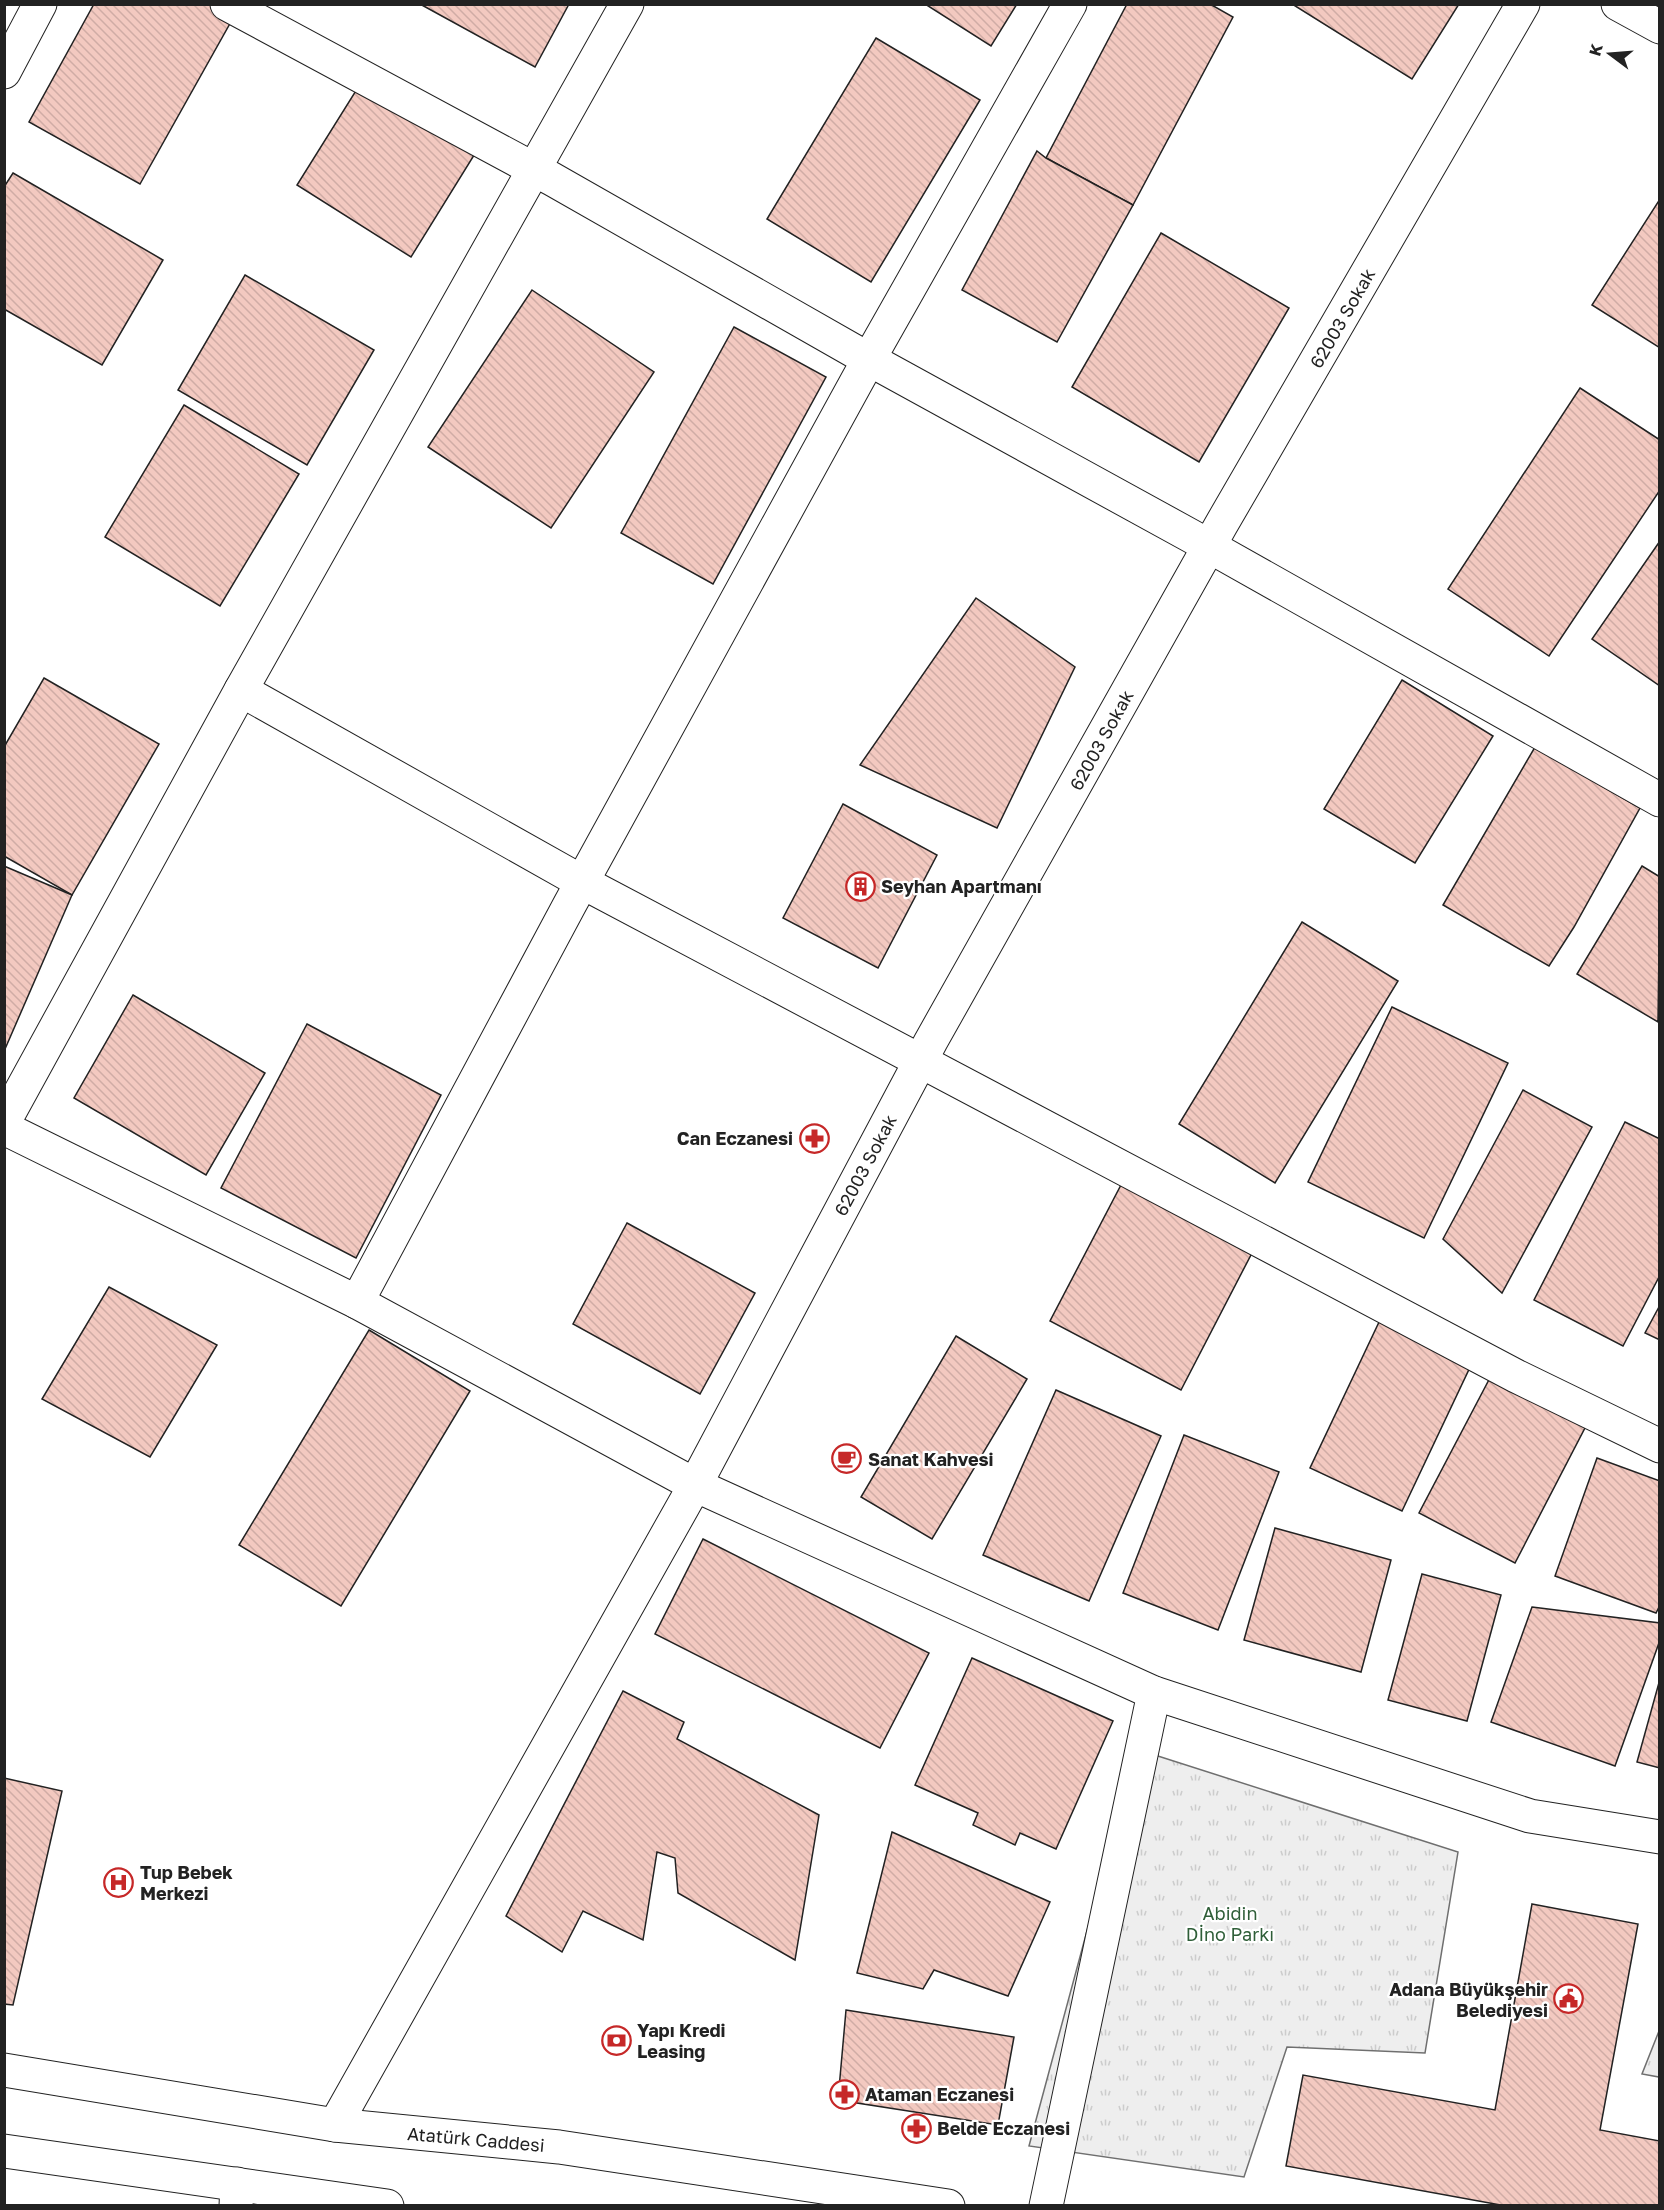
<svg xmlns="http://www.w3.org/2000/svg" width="1664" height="2210" font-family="'Golos Text',sans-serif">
<defs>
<pattern id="grass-tufts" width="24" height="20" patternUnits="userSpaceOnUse" patternTransform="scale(1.5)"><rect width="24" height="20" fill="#eee"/><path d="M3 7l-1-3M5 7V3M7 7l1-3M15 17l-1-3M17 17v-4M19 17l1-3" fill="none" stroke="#ccc"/></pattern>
<pattern id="building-back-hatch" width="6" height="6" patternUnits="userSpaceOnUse" patternTransform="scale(1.5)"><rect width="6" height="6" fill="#f3c9c0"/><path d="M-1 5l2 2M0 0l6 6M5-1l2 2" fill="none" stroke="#d0aca5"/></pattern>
</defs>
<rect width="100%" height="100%" fill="#fff"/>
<g fill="url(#grass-tufts)" stroke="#6f6f6f" stroke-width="1.5">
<path d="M1136,1749L1458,1852L1425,2053L1287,2047L1244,2177L1029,2146Z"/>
<path d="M1659,2031V2077L1642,2074Z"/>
</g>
<g fill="url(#building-back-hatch)" stroke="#222" stroke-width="1.5">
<path d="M94,4H225L237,11L140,184L29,122Z"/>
<path d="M420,4H569L535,67Z"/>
<path d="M925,4H1017L991,46Z"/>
<path d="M1127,4H1210L1233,17L1133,205L1046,158Z"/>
<path d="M1292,4H1459L1412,79Z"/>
<path d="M876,38L980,100L871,282L767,219Z"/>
<path d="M362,81L476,152L411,257L297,185Z"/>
<path d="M1037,151L1046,158L1133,205L1057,342L962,290Z"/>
<path d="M13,173L163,260L102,365L4,309V187Z"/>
<path d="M1660,199V348L1592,305Z"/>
<path d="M1161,233L1289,308L1199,462L1072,387Z"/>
<path d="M245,275L374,350L307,465L178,390Z"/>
<path d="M532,290L654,372L551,528L428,447Z"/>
<path d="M734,327L826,377L713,584L621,533Z"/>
<path d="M1580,388L1660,440V490L1549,656L1448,589Z"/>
<path d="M184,405L299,474L220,606L105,537Z"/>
<path d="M1660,541V686L1592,639Z"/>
<path d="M976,598L1075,667L997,828L860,765Z"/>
<path d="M44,678L159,744L72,895L4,856V747Z"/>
<path d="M1402,680L1493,736L1415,863L1324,809Z"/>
<path d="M1535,747L1640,808L1574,927L1549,966L1443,905Z"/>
<path d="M843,804L937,855L878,968L783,918Z"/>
<path d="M4,866L72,895L5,1049H4Z"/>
<path d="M1642,866L1660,877L1658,1022L1577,974Z"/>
<path d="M1302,922L1398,981L1275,1183L1179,1124Z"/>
<path d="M133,995L265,1073L206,1175L74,1098Z"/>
<path d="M1392,1007L1508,1063L1424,1238L1308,1182Z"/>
<path d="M307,1024L441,1095L356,1258L221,1188Z"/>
<path d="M1523,1090L1592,1127L1502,1293L1443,1239Z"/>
<path d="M1625,1122L1660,1139V1275L1623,1346L1534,1300Z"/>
<path d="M1122,1183L1253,1251L1181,1390L1050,1321Z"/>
<path d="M627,1223L755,1293L700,1394L573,1324Z"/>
<path d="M109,1287L217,1345L150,1457L42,1399Z"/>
<path d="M1660,1305V1340L1645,1333Z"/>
<path d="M1380,1320L1472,1363L1402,1511L1310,1468Z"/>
<path d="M369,1330L470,1391L341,1606L239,1545Z"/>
<path d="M956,1336L1027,1379L932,1539L861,1497Z"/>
<path d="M1492,1374L1587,1424L1515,1563L1419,1513Z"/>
<path d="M1056,1390L1161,1436L1089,1601L983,1555Z"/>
<path d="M1184,1435L1279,1472L1218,1630L1123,1593Z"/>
<path d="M1597,1458L1660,1481V1605L1656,1613L1555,1576Z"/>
<path d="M1275,1528L1391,1560L1361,1672L1244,1640Z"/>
<path d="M703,1539L929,1653L880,1748L655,1634Z"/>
<path d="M1422,1574L1501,1595L1467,1721L1388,1700Z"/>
<path d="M1532,1607L1660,1623V1640L1615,1766L1491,1722Z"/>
<path d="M972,1658L1113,1721L1056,1849L1020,1833L1015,1845L973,1825L978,1813L915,1785Z"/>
<path d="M1660,1679V1768L1637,1762Z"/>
<path d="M623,1691L684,1722L677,1739L819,1815L795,1960L678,1893L675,1858L657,1852L643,1940L583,1911L562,1952L506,1916Z"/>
<path d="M4,1778L62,1791L13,2005L4,2004Z"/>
<path d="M892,1832L1050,1902L1008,1996L934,1970L923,1989L857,1973Z"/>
<path d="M1532,1904L1638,1924L1600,2130L1660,2141V2206H1506L1286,2166L1303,2075L1495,2110Z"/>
<path d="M846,2010L1014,2037L998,2125L838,2100Z"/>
</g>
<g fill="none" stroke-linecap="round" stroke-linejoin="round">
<defs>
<g id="minor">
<path d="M227,4L552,179L854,351L1191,536L1660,800"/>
<path d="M1618,4L1660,27"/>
<path d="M241,690L582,882L1516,1376L1660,1446"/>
<path d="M4,1122L241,690L627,4"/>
<path d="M4,1128L357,1302L695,1485L1154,1693L1530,1816L1660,1837"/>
<path d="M357,1302L570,904L869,359L1070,4"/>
<path d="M335,2125L695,1485L931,1041L1221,525L1523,4"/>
<path d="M236,2206L237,2184"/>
<path d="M1046,2206L1154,1693"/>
</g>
<g id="secondary">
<path d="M4,72L40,4"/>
<path d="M4,2070L335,2125L559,2147L948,2206"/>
<path d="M4,2151L387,2206"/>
</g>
</defs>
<use href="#minor" stroke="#222" stroke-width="35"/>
<use href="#secondary" stroke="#222" stroke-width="35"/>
<use href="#minor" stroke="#fff" stroke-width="33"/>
<use href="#secondary" stroke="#fff" stroke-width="33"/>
</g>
<defs>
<symbol id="building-ring" viewBox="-11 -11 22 22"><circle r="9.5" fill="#fff" stroke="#c62828" stroke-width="1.5"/><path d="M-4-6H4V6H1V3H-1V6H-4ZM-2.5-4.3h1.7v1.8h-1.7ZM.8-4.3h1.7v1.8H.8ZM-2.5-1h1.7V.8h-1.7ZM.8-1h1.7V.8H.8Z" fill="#c62828"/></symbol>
<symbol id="pharmacy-ring" viewBox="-11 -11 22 22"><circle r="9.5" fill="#fff" stroke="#c62828" stroke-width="1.5"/><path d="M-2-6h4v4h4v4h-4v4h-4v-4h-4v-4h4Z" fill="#c62828"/></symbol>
<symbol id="cafe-ring" viewBox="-11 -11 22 22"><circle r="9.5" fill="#fff" stroke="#c62828" stroke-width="1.5"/><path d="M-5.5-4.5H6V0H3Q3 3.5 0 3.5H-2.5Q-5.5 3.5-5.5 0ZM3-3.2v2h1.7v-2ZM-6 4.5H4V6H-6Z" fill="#c62828"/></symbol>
<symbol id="hospital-ring" viewBox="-11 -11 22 22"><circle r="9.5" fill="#fff" stroke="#c62828" stroke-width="1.5"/><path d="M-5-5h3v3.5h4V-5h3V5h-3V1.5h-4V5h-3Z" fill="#c62828"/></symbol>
<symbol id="civic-ring" viewBox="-11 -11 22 22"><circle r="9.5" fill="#fff" stroke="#c62828" stroke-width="1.5"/><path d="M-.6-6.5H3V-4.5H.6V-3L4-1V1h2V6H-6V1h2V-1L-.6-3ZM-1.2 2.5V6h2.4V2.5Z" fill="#c62828"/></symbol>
<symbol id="bank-ring" viewBox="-11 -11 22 22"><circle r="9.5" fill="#fff" stroke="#c62828" stroke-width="1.5"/><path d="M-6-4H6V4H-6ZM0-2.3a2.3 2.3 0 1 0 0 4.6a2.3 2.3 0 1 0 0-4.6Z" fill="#c62828"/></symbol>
</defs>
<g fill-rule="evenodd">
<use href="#building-ring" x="844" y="870" width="33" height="33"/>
<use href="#pharmacy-ring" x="798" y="1122" width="33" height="33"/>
<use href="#cafe-ring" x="830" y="1442" width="33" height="33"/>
<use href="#hospital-ring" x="102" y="1866" width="33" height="33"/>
<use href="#civic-ring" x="1552" y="1982" width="33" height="33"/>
<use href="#bank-ring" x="600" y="2024" width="33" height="33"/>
<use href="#pharmacy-ring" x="828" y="2078" width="33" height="33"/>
<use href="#pharmacy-ring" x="900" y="2112" width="33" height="33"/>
</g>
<g text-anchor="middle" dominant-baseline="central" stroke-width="4.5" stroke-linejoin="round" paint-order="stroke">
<g font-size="18" fill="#222" stroke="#fff">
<text transform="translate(1342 318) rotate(-60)">62003 Sokak</text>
<text transform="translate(1101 740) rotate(-61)">62003 Sokak</text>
<text transform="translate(865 1165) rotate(-62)">62003 Sokak</text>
<text transform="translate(476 2139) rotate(5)">Atatürk Caddesi</text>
</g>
<g font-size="18" font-weight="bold" fill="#222" stroke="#fff" text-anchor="start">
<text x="881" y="886">Seyhan Apartmanı</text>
<text x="793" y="1138" text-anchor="end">Can Eczanesi</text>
<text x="868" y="1459">Sanat Kahvesi</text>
<text x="140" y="1872">Tup Bebek<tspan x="140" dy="21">Merkezi</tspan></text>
<text x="1548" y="1989" text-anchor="end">Adana Büyükşehir<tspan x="1548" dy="21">Belediyesi</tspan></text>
<text x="637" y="2030">Yapı Kredi<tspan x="637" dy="21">Leasing</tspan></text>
<text x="865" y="2094">Ataman Eczanesi</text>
<text x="937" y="2128">Belde Eczanesi</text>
</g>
<g font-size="18" fill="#2f5e38" stroke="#fff">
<text x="1230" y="1913">Abidin<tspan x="1230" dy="21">Dİno Parkı</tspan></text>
</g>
</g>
<rect width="1664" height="2210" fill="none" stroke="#222222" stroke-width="12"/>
<g transform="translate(1610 54) rotate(286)" stroke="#ffffff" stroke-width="4.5" paint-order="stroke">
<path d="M0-4.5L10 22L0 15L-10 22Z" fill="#222222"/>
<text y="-9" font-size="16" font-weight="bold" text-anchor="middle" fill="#222222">K</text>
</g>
</svg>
